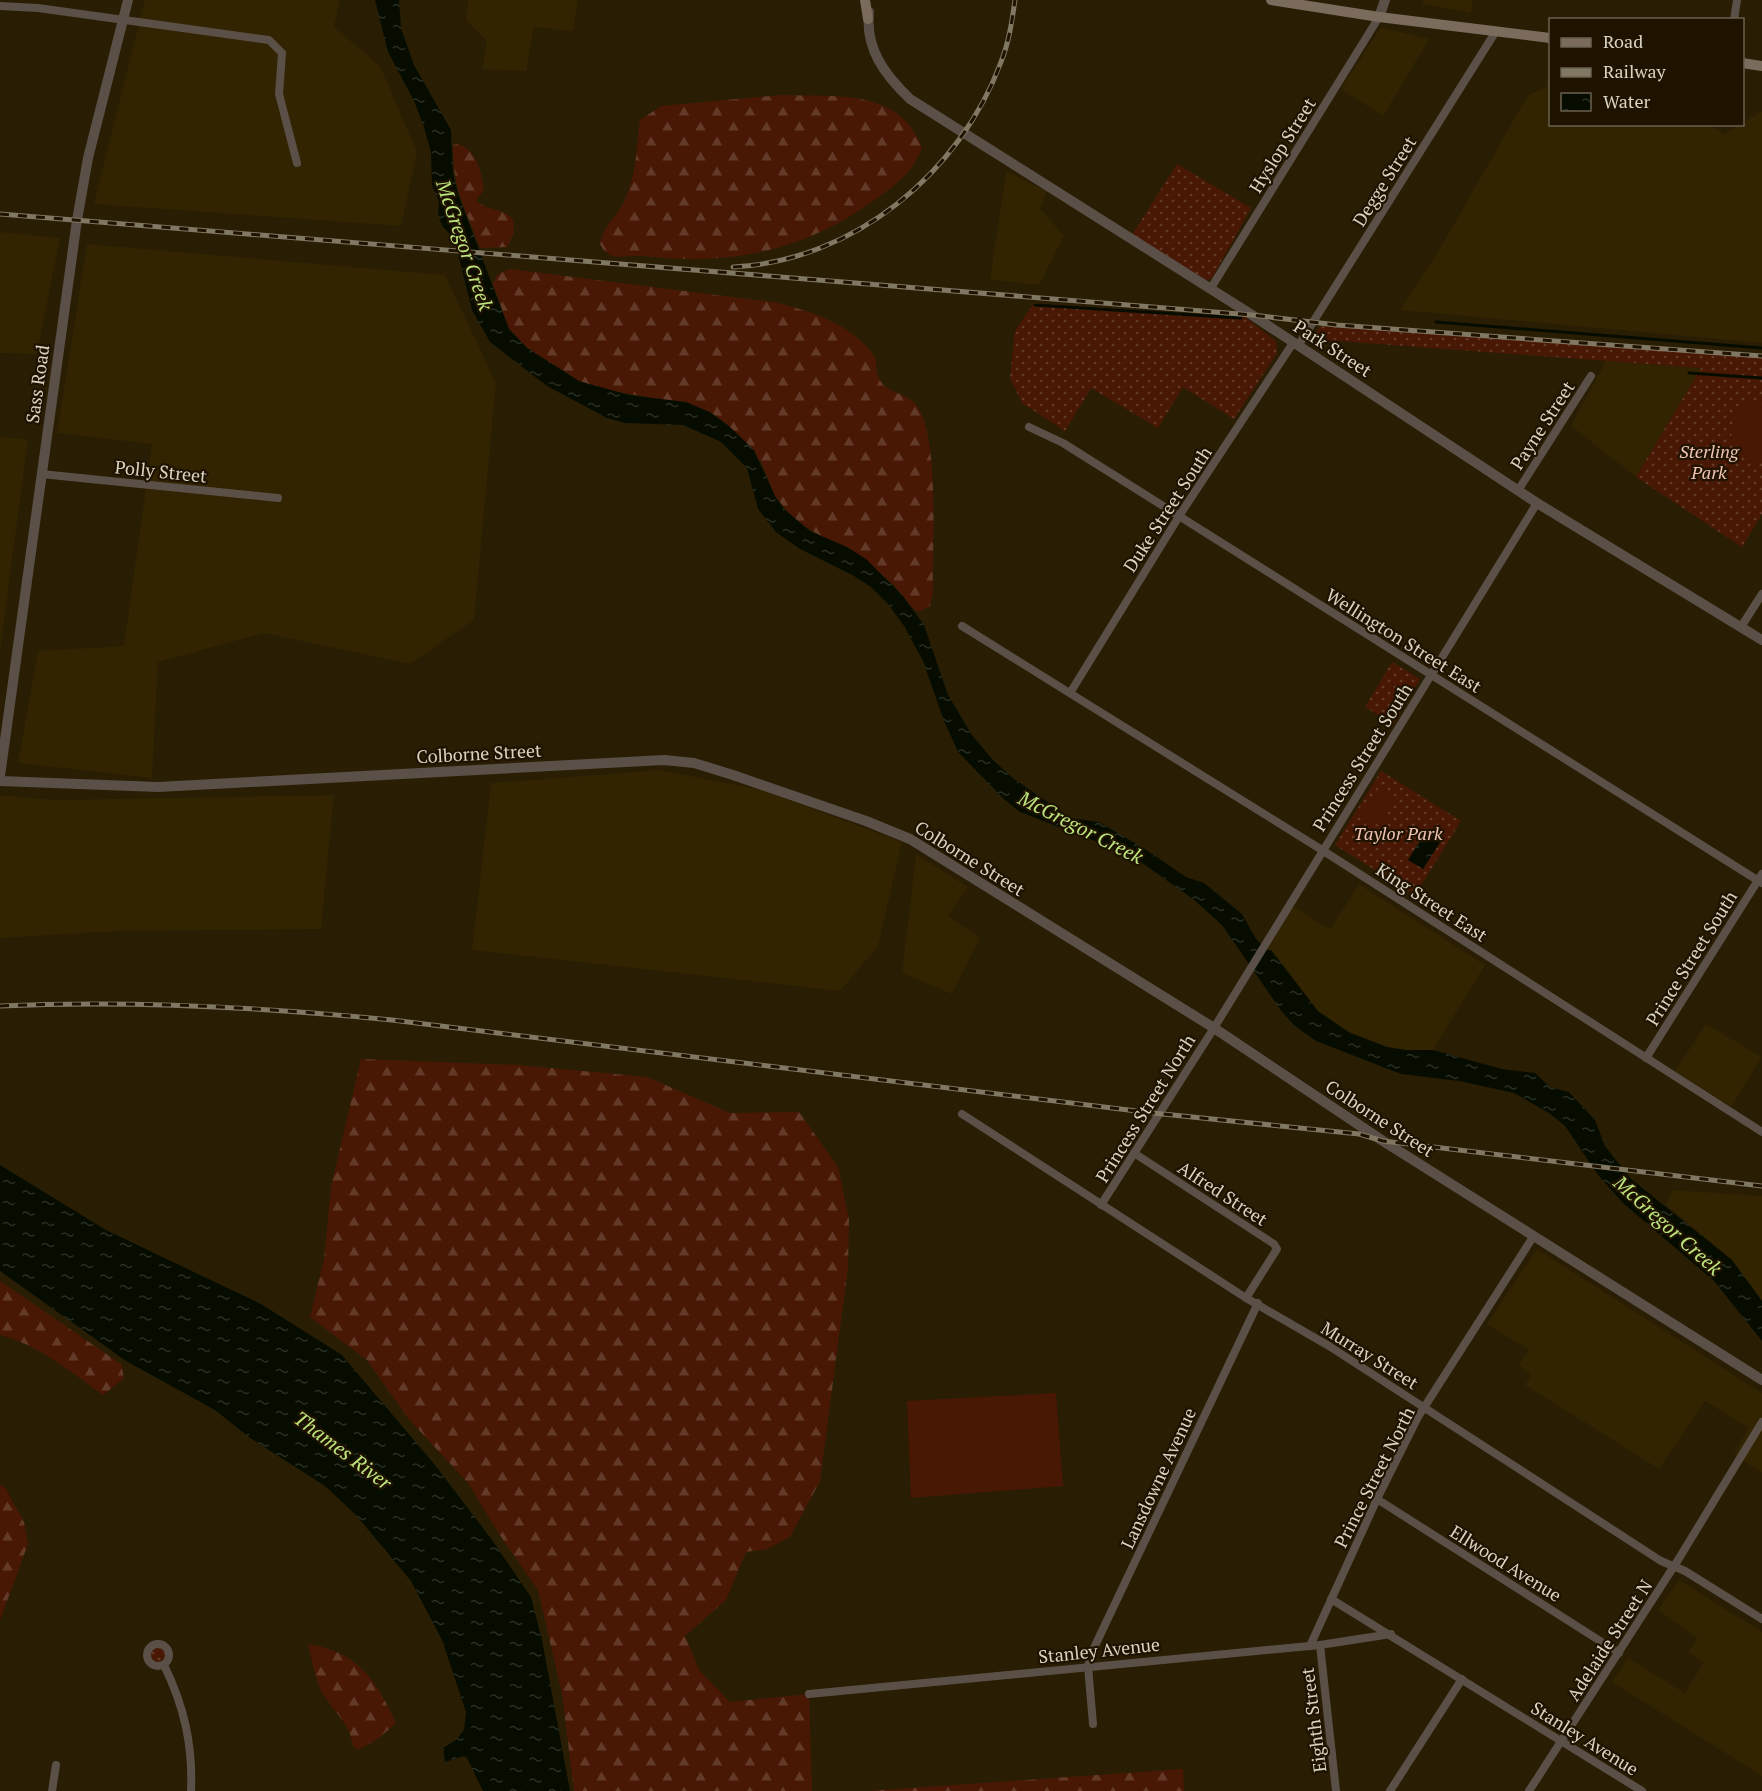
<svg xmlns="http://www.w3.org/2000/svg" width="1762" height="1791" font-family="'PT Serif',serif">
<defs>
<pattern id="grass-dots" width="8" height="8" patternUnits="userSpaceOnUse" patternTransform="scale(1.5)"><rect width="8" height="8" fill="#491804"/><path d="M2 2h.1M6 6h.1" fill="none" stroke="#633927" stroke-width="1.8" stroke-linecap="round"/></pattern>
<pattern id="forest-firs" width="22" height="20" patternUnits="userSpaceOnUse" patternTransform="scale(1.5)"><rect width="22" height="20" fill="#491804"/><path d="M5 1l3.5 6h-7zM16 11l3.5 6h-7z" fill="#633927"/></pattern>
<pattern id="water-ripples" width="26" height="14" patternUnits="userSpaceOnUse" patternTransform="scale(1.5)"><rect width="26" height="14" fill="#060d00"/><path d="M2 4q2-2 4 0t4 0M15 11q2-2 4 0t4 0" fill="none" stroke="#2a2f24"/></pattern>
</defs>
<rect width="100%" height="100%" fill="#291d04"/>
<g fill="#322301">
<path d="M145,0H340L334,27L380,66L417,152L401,226L94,204Z"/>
<path d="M468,0H578L573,31L534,27L526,71L482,69L487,41L466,20Z"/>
<path d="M1423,0H1473L1471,13L1423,4Z"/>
<path d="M1381,27L1429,39L1383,116L1341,89Z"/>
<path d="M1548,49H1550V124L1711,125L1724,134L1762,111V343L1400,310L1438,252L1528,95L1546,87L1550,68Z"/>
<path d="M1006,171L1047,191L1040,208L1064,236L1039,285L990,280Z"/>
<path d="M0,232L60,238L37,354L0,353Z"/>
<path d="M87,244L445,275L496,383L474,620L410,664L264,633L158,662L152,778L18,763L38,651L124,646L152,444L57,433Z"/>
<path d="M1606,361L1702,368L1636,477L1571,426Z"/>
<path d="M0,437L28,439L0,652Z"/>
<path d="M660,770L762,790L902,842L878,946L840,991L472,950L491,783Z"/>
<path d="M0,795L53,800L334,795L321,929L120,931L0,938Z"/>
<path d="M916,854L968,887L948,916L980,938L952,994L902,973Z"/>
<path d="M1359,884L1485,965L1433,1050H1406L1387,1047L1336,1026L1318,1011L1271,950H1267L1293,906L1325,927L1331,928Z"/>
<path d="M1706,1024L1762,1057L1731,1107L1675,1071Z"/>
<path d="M1673,1190L1762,1196V1301L1732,1260L1666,1205Z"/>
<path d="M1537,1249L1762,1393V1473L1734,1455L1748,1428L1705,1401L1659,1469L1525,1385L1531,1375L1518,1365L1529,1350L1487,1324Z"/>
<path d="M1679,1580L1762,1632V1776L1612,1682L1628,1658L1685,1693L1704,1662L1688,1652L1697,1638L1658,1610Z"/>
</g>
<g fill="url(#grass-dots)">
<path d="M1177,164L1251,208L1212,278L1206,280L1132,235Z"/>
<path d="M1034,303L1245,317L1276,341L1277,353L1234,419L1183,387L1158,428L1091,388L1065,431L1022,403L1010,378L1015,331Z"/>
<path d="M1320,326L1762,357V514L1742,547L1636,477L1701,368L1326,340L1317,349L1310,343Z"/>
<path d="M1392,662L1420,679L1393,724L1365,707Z"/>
<path d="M1381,771L1461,821L1415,895L1335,845Z"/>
<circle cx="158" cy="1655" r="7"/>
</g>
<g fill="url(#forest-firs)">
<path d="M781,95C834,97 901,88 922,148C913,173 894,186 873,201C802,252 729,266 643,256C625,254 610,264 600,244C606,221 615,219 625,200C636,176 637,146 640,120L661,106Z"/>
<path d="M458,144C477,150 481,172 484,190L476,200C487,212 499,206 513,219L514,233L507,247L480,248C465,206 453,192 453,145Z"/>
<path d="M510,269L779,303C819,315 850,323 876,358C875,403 908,383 921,413C939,453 932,545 933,592L930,606L919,612L911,607L894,585L847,547L827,540L795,520L775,496L761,461L648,397L596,388L579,381L528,348L509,329L493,284L498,274Z"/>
<path d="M361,1059L519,1065L647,1077L730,1113L799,1112L838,1167L849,1219L848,1267L820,1481L790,1537L767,1549L746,1552L726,1600L685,1636L699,1670L730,1702L809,1694L812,1791H574L562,1694L538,1590L499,1534L468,1483L407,1417L367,1360L310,1317L324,1259L331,1187Z"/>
<path d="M0,1281L121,1364L124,1378L103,1395C71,1372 39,1345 0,1335Z"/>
<path d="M0,1484L6,1489L24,1522L28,1544L0,1620Z"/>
<path d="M308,1644C357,1651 376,1680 396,1723L379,1738L358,1750L353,1746C350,1723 334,1712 323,1694C315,1680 312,1659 308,1644Z"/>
<path d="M1183,1769L1184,1791H868Z"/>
</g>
<g fill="#491804">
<path d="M1752,400L1762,404V462C1747,460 1740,452 1731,441C1732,422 1735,409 1752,400Z"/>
<path d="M1379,787L1397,797L1380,826L1362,815Z"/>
<path d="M1056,1393L1063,1486L911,1498L907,1401Z"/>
</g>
<g fill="url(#water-ripples)">
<path d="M375,0H399L401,28L414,65L451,130L453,173L458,194L509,329L527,348L579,381L629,395L686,402L710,412L729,426L754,450L775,496L784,509L810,531L847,547L866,559L903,596L924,625L948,695L972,735L992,759L1014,779L1071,818L1099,822L1145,849L1186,877L1204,883L1242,914L1256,939L1267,950H1271L1318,1011L1350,1033L1387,1047L1406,1050H1433L1502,1069L1535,1073L1550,1087L1569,1092L1595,1120L1605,1146L1630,1178L1732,1260L1762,1301V1341L1714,1281L1624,1204L1598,1175L1565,1126L1549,1113L1514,1093L1459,1081L1401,1074L1316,1041L1295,1026L1282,1012L1222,925L1193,899L1131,855L1020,812L1004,799L958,752L944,721L923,661L904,626L888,604L871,587L854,576L800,549L776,532L758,509L747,468L721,442L683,425L625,423L607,418L547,386L490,342L472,310L454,238L443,227L438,215L439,202L432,185L431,153L424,127L414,101L388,52Z"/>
<path d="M1426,831L1441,841L1423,869L1408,860Z"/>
<path d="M0,1165L106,1230L261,1304L342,1355L435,1465L492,1540L531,1597L542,1640L570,1791H483L467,1758L464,1756L445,1762L443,1748L456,1740L464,1730L466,1712L442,1640L411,1581L355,1514L325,1486L250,1438L215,1410L126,1361L0,1271Z"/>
</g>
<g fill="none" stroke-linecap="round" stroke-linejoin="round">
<g stroke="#060d00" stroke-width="3">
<path d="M1035,305L1241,318"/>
<path d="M1436,322L1762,348"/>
<path d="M1689,373L1762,378"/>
</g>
<g stroke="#5a5047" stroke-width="8">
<path d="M0,6L38,8L269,40L282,53L279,94L297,163"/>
<path d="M1734,20L1737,0"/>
<path d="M1211,288L1379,17"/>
<path d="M1298,346L1496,31"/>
<path d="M1029,427L1063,443L1762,883"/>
<path d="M41,474L278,498"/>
<path d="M1519,489L1591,376"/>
<path d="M962,626L1322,850L1762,1132"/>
<path d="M1741,627L1762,594"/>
<path d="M1070,693L1183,510L1293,343"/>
<path d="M1646,1058L1762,874"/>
<path d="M962,1114L1246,1298L1329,1346L1661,1561L1685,1571L1762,1619"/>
<path d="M1134,1153L1274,1244L1277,1249L1246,1298"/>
<path d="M1101,1205L1214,1028L1537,503"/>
<path d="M1377,1499L1619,1653"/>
<path d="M1331,1599L1642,1791"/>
<circle cx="158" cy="1655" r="11"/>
<path d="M1320,1645L1336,1791"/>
<path d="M1310,1646L1377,1499L1418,1417L1533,1237"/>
<path d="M164,1665C184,1706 193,1745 191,1791"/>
<path d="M809,1694L1320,1645L1391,1634"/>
<path d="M1093,1724L1088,1666L1092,1652L1258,1303"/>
<path d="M52,1791L56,1765"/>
<path d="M1390,1791L1462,1679"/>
<path d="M1529,1791L1678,1560L1762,1422"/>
</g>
<g stroke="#5a5047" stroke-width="10">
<path d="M869,12C865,49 885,75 910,99L1252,315L1537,503L1762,640"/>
<path d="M1379,17L1385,0"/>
<path d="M0,776L77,220L88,158L128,0"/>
<path d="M0,781L158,787L664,760L694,763L733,775L866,821L910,839L1214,1028L1383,1141L1762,1380"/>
</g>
<g stroke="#7b6b5d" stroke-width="10">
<path d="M865,0L868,19"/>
<path d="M1271,0L1379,17L1550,38"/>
<path d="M1742,63L1762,66"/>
</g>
<defs>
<g id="rail">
<path d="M0,214L1252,315L1337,325L1762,356"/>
<path d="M733,267C854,261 960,173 1001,62C1009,42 1012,21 1015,0"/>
<path d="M0,1006C131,1000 261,1007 392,1020L1153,1113L1359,1134L1383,1141L1762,1186"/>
</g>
</defs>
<use href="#rail" stroke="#817864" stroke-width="5"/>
<use href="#rail" stroke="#1f1300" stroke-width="3" stroke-dasharray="9" stroke-linecap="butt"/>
</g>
<g text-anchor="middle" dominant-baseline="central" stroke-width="4.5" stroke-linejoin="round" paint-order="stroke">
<g font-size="18" fill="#dad3c4" stroke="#1f1300">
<text transform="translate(1282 145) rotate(-58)">Hyslop Street</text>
<text transform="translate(1384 181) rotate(-58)">Degge Street</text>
<text transform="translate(1333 348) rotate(33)">Park Street</text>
<text transform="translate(37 384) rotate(-82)">Sass Road</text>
<text transform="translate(1542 425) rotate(-57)">Payne Street</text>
<text transform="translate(161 471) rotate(6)">Polly Street</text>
<text transform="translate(1167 509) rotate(-57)">Duke Street South</text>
<text transform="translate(1404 640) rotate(32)">Wellington Street East</text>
<text transform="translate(479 753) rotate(-3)">Colborne Street</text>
<text transform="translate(1362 757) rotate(-58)">Princess Street South</text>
<text transform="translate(970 858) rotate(32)">Colborne Street</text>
<text transform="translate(1432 902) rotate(33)">King Street East</text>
<text transform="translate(1691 958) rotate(-58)">Prince Street South</text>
<text transform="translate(1145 1108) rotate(-58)">Princess Street North</text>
<text transform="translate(1380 1118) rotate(33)">Colborne Street</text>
<text transform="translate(1223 1193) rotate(33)">Alfred Street</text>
<text transform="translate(1370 1355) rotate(32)">Murray Street</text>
<text transform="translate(1374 1477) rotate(-63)">Prince Street North</text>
<text transform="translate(1158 1478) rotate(-65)">Lansdowne Avenue</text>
<text transform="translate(1506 1563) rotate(32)">Ellwood Avenue</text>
<text transform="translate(1609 1640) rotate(-57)">Adelaide Street N</text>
<text transform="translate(1099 1650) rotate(-6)">Stanley Avenue</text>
<text transform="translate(1313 1720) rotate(-97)">Eighth Street</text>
<text transform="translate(1585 1738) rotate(32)">Stanley Avenue</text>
</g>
<g font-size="18" font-style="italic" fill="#f0c4b4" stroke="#1f1300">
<text x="1709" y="451">Sterling<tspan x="1709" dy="21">Park</tspan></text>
<text x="1398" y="833">Taylor Park</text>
</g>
<g font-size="20" font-style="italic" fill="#bde57e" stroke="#1f1300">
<text transform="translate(465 245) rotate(71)">McGregor Creek</text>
<text transform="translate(1081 827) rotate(27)">McGregor Creek</text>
<text transform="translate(1668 1225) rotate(42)">McGregor Creek</text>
<text transform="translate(343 1450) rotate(37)">Thames River</text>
</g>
</g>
<rect x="1549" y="18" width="195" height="108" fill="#1f1300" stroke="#6a604e" stroke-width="1.5"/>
<rect x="1561" y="38" width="30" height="9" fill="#7b6b5d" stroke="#6a604e" stroke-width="1.5"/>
<text x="1603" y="48" font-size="18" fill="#dad3c4">Road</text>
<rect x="1561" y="68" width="30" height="9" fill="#817864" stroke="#6a604e" stroke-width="1.5"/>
<text x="1603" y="78" font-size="18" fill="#dad3c4">Railway</text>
<rect x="1561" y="93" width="30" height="18" fill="url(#water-ripples)" stroke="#6a604e" stroke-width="1.5"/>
<text x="1603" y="108" font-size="18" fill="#dad3c4">Water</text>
</svg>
